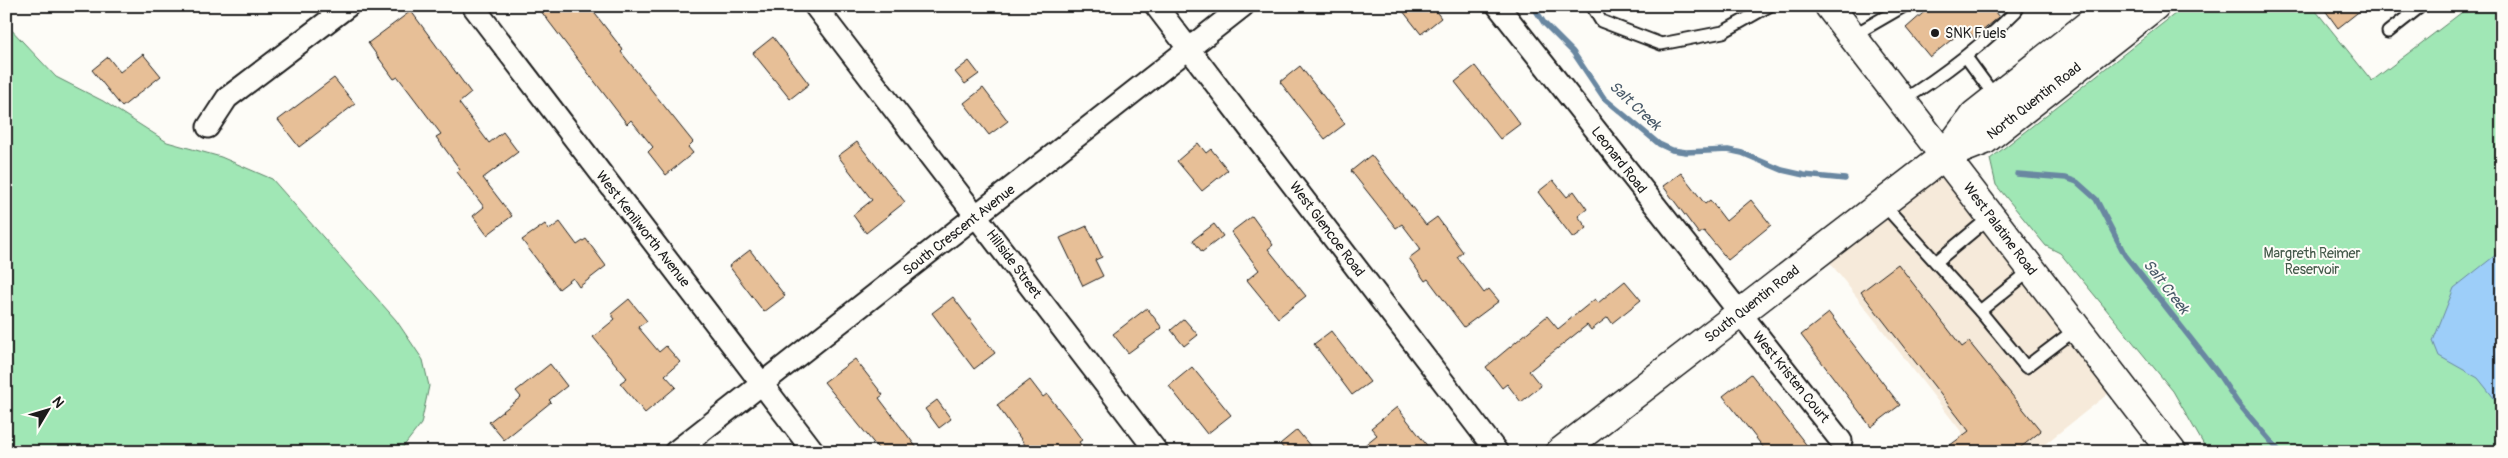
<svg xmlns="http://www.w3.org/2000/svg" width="2508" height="458" font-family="Pangolin,sans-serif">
<rect width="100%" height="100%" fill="#fdfcf7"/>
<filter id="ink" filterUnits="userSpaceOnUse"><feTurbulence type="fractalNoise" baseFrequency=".02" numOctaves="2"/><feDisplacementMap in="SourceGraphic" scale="10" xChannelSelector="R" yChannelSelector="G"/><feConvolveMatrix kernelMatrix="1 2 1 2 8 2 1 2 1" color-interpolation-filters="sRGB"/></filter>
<g filter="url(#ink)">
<path fill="#f6eada" d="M1944,156L2119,385L2035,452H1977L1821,251Z"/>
<g fill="#a0e7b5" stroke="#5e8268">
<path d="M2185,6H2312L2372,81L2470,6H2502V452H2208L2173,391L2060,253L2046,246L1996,185L1990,159Z"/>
<path d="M6,24L56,77L103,101L167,142L221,157L272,179L396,320L423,360L429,386L421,424L399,452H6Z"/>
</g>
<path fill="#9dcef9" stroke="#6987a1" d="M2502,250V408L2478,378L2439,356L2433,341L2454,288Z"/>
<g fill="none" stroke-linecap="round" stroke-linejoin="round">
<g stroke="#6987a1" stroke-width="5.5">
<path d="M1533,6L1544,23L1573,52L1604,98L1659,144L1672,150L1686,152L1728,150L1742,153L1782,170L1804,175L1845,179"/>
<path d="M2017,174L2066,178L2077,182L2096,199L2125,255L2217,372L2237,402L2280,452"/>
</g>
</g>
<g fill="#e7bf97" stroke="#1c1c1c">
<path d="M537,6H589L623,50L621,52L693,142L688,147L693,153L666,175L648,152L653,147L631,120L627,124Z"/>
<path d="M1399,6H1432L1441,18L1421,34Z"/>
<path d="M1931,6H1990L1999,17L1974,38L1966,28L1930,57L1906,28Z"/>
<path d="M2322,6H2366L2338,28Z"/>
<path d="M411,11L471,93L459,103L489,143L503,132L518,152L483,178L512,216L487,235L473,216L484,207L457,172L460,169L436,137L441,134L398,77L394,79L368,43Z"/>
<path d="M773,37L809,84L790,99L753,53Z"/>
<path d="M143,54L161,76L122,107L92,70L108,57L120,72Z"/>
<path d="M969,61L979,74L965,84L955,72Z"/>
<path d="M1300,66L1345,124L1325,139L1280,82Z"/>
<path d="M1475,66L1520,124L1500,139L1455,82Z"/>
<path d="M334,78L355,104L299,147L278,120Z"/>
<path d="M983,88L1008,121L989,135L964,103Z"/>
<path d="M857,142L905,202L866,233L853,215L872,200L838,156Z"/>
<path d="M1198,143L1206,153L1211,149L1228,170L1202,191L1177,161Z"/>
<path d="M1371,155L1426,225L1437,217L1463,252L1457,257L1484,293L1489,289L1499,301L1464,327L1428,279L1425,281L1409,258L1421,249L1402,224L1396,228L1351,171Z"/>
<path d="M1681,173L1705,204L1710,200L1726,221L1751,200L1771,225L1728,260L1704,231L1699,234L1663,186Z"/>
<path d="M1553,180L1567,197L1574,191L1587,209L1578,216L1587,228L1573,238L1538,192Z"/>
<path d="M1252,216L1273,245L1268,249L1306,296L1278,318L1247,280L1259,270L1231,232Z"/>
<path d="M560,222L577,245L586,239L606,266L579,287L573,278L559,289L522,240L545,224L549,230Z"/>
<path d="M1214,224L1223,236L1202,252L1193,240Z"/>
<path d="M1087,226L1102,257L1095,260L1103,276L1083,286L1060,238Z"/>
<path d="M750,250L785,296L764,312L729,266Z"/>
<path d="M1898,264L1962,347L1969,342L2041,431L2015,452H1941L1969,431L1861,292Z"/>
<path d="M1625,281L1641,300L1612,323L1608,317L1591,330L1587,325L1529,371L1541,386L1521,402L1507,384L1502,388L1486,367L1547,316L1558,329L1595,299L1598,303Z"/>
<path d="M953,297L995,353L974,369L932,313Z"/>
<path d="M629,299L647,321L638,327L659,352L666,346L680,362L665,375L676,387L645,413L620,383L627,378L593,337L615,319L611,314Z"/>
<path d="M1147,308L1162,328L1128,353L1113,334Z"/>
<path d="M1829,313L1900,405L1871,427L1801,335Z"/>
<path d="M1184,319L1198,335L1184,346L1171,330Z"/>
<path d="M1331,331L1370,382L1352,395L1314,344Z"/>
<path d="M855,359L883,395L879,398L920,452H881L824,382Z"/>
<path d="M550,364L567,386L549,400L551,402L504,440L489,422L521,397L516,391Z"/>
<path d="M1192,367L1231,415L1207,434L1169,386Z"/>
<path d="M1751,374L1812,452H1767L1723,396Z"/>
<path d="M1030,380L1043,397L1047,394L1069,422L1082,440L1079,442L1086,452H1030L997,405Z"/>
<path d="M937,400L951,419L939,428L925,409Z"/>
<path d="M1397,407L1432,452H1356L1377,435L1371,428Z"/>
<path d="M1297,430L1315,452H1286L1280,444Z"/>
</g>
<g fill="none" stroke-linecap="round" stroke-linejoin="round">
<defs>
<g id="lane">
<path d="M1592,6L1601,21L1661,44L1723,32L1769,6"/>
<path d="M2388,32L2421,6"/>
<path d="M1852,36L1904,6"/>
<path d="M1966,57L1996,98"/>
<path d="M1902,101C1945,74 1980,47 2016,11L2014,6"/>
<path d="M1883,204L1980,311L2031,270"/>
<path d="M1936,262L1990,217"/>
<path d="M1980,311L2026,367L2076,329"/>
</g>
<g id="street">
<path d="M473,6L814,452"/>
<path d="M815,6L1157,452"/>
<path d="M1156,6L1497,452"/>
<path d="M1498,6L1841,441"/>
<path d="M208,127L227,98L348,6"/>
<path d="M675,452L1243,6"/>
</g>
<g id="secondary">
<path d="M1829,6L2172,452"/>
<path d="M1944,156L1974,115L2112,6"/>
<path d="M1560,452L1944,156L1985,140L2155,6"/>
</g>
</defs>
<use href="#lane" stroke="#1c1c1c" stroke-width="15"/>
<use href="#street" stroke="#1c1c1c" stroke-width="25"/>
<use href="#secondary" stroke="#1c1c1c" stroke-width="31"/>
<use href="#lane" stroke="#fdfcf7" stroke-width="11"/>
<use href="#street" stroke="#fdfcf7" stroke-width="21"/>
<use href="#secondary" stroke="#fdfcf7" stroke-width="28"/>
</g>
</g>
<circle fill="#1c1c1c" stroke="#fdfcf7" stroke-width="2" cx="1935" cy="33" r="5"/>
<g text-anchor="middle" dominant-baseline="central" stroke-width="4" stroke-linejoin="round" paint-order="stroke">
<g font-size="14" fill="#1c1c1c" stroke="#fdfcf7" text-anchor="start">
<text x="1945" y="33">SNK Fuels</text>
</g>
<g font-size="14" fill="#1c1c1c" stroke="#fdfcf7">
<text transform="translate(2034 101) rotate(-38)">North Quentin Road</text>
<text transform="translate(1619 160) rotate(52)">Leonard Road</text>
<text transform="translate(643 229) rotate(52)">West Kenilworth Avenue</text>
<text transform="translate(1327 229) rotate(53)">West Glencoe Road</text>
<text transform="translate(2000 229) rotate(53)">West Palatine Road</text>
<text transform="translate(959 230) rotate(-38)">South Crescent Avenue</text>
<text transform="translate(1014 264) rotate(53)">Hillside Street</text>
<text transform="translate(1752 304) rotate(-38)">South Quentin Road</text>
<text transform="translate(1791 377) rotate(51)">West Kristen Court</text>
</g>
<g font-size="14" fill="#44594a" stroke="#fdfcf7">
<text x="2312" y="253">Margreth Reimer<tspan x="2312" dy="16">Reservoir</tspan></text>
</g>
<g font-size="15" font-style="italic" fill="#495a69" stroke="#fdfcf7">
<text transform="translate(1635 106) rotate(43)">Salt Creek</text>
<text transform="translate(2166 287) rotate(52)">Salt Creek</text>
</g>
</g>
<rect width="2508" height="458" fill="none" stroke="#fdfcf7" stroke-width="25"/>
<rect x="12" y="12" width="2483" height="433" fill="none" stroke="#1c1c1c" stroke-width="2" filter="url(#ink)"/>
<g transform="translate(48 410) rotate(52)" stroke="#fdfcf7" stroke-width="4" paint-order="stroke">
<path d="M0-4L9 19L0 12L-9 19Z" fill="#1c1c1c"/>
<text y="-8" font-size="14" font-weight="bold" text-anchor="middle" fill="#1c1c1c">N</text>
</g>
</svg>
